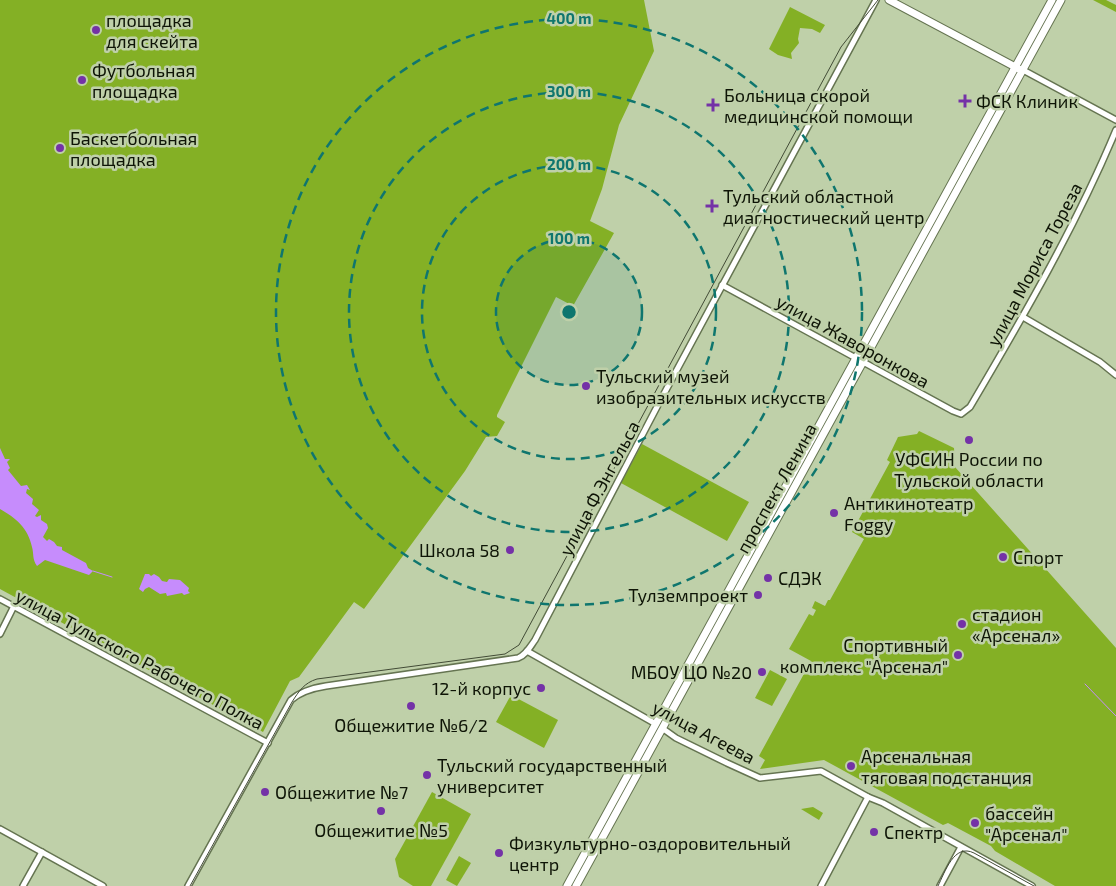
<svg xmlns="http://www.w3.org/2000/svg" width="1116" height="886" font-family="'Exo 2',sans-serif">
<rect width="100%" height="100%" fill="#bfd0a9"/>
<g fill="#84b025">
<path d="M0,0H644L654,51L619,125L602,189L590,221L614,233L573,306L556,297L497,415V417L505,422L497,436L486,437L465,471L364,609L354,602L299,677L290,681L263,732L0,589Z"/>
<path d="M1093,0H1106L1116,5V12Z"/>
<path d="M790,7L825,25L820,33L812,29L800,28L798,39L799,43L791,53L792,59L778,55L769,49Z"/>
<path d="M919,431L954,448L955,467L1116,648V886H1055L995,851L991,846L948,823L943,825L824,760L760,769L765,760L759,756L811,661L789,649L809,614L813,616L816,610L812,608L815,601L825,606L828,600H830L864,539L852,532L890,462L887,460L898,437L917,434Z"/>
<path d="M642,444L749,502L727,541L621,483Z"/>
<path d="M770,670L787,679L772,706L755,698Z"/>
<path d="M511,695L558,720L544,748L496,722Z"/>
<path d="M432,792L471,814L431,886H413L399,877L395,859Z"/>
<path d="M813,807L823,813L819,820L801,809Z"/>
<path d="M459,856L471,863L457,886L446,880Z"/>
</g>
<g fill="#c68cfc">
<path d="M0,448L5,459H10L7,462L10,468L8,470L21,486L27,485L30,490L27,489L26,493L33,499L32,504L39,510L35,516L37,517L41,515V520L47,524L48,528L43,537L47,541L49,539L54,542L57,546L62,547V550L86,563L88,568L93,571L89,575L45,560L37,566C32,559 34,554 32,547C28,528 16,518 0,509Z"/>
<path d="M145,574H149L151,576L154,574L159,577L162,581L167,582L169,579L180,580L189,588L188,591L190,593L184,595L182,593L167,596L166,593L160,594L149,587L145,589L143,592L139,589Z"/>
</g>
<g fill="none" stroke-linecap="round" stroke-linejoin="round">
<g stroke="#c68cfc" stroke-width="1">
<path d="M93,571L112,577"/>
<path d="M1085,684L1116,716"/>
</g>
<defs>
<g id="minor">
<path d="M1023,70L1116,120"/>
<path d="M722,285L953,411L961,414L970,407C1023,317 1076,226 1116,130"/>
<path d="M1023,317L1100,362L1116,375"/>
<path d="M0,599L268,743"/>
<path d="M0,634L14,606"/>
<path d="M527,651L656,724"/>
<path d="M662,728L676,738L727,763L760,778L821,771L868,797L883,803L1032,886"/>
<path d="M0,829L103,886"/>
<path d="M23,886L42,852"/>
<path d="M188,886L291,700C301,691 313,688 326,686L518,658C526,655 530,647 535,640L659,403L876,0"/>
<path d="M821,886L868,797"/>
<path d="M940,886L961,847"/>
</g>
<g id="major">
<path d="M889,0L1019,69"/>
<path d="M567,886L1052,0"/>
<path d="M576,886C737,590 900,296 1061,0"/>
</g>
</defs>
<use href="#minor" stroke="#657451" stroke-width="8"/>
<use href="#major" stroke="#657451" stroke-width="9"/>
<use href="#minor" stroke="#fff" stroke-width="5"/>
<use href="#major" stroke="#fff" stroke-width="7"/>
<g stroke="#424b36" stroke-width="1">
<path d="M190,886L292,702C299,691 304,683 317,679L505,654L519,645L841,47L878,0"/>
<path d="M938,886C945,872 954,843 974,853L1034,886"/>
</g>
</g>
<circle cx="569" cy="312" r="73" fill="#0f766e" fill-opacity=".12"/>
<g fill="none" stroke="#0f766e" stroke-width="2.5" stroke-dasharray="9 6">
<circle cx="569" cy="312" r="73"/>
<circle cx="569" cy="312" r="147"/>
<circle cx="569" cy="312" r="220"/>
<circle cx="569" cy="312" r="293"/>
</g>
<g fill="#7432a7" stroke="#bfd0a9" stroke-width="2">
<circle cx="96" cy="30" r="5"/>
<circle cx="82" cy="80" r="5"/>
<path d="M962.5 93.5h5v5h5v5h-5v5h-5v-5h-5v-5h5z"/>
<path d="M710.5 97.5h5v5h5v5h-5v5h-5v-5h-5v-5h5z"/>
<circle cx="60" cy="148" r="5"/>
<path d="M709.5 198.5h5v5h5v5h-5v5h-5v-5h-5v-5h5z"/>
<circle cx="586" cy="386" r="5"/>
<circle cx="969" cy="440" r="5"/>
<circle cx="834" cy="513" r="5"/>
<circle cx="510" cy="550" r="5"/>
<circle cx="1003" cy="557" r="5"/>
<circle cx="768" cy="578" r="5"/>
<circle cx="758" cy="595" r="5"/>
<circle cx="962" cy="624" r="5"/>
<circle cx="958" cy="655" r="5"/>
<circle cx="762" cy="672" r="5"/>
<circle cx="541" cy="688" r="5"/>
<circle cx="411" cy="706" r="5"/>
<circle cx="851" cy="766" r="5"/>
<circle cx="427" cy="775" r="5"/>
<circle cx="265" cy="792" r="5"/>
<circle cx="381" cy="811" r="5"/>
<circle cx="975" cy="823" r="5"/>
<circle cx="874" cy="832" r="5"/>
<circle cx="499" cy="853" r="5"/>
</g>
<g text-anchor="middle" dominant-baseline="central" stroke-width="5" stroke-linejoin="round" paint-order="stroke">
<g font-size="18" fill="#0e1406" stroke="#bfd0a9" text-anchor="start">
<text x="106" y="20">площадка<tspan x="106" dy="21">для скейта</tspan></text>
<text x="92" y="70">Футбольная<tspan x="92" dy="21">площадка</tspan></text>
<text x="724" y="95">Больница скорой<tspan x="724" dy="21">медицинской помощи</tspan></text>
<text x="976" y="101">ФСК Клиник</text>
<text x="70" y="138">Баскетбольная<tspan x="70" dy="21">площадка</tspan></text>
<text x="723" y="196">Тульский областной<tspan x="723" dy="21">диагностический центр</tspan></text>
<text x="596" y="376">Тульский музей<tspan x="596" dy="21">изобразительных искусств</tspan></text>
<text x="969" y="459" text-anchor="middle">УФСИН России по<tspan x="969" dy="21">Тульской области</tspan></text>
<text x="844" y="503">Антикинотеатр<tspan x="844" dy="21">Foggy</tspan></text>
<text x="500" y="550" text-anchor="end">Школа 58</text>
<text x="1013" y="557">Спорт</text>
<text x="778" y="578">СДЭК</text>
<text x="748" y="595" text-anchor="end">Тулземпроект</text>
<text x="972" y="614">стадион<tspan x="972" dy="21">«Арсенал»</tspan></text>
<text x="948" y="645" text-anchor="end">Спортивный<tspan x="948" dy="21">комплекс "Арсенал"</tspan></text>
<text x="752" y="672" text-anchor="end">МБОУ ЦО №20</text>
<text x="531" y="688" text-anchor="end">12-й корпус</text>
<text x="411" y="725" text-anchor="middle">Общежитие №6/2</text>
<text x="861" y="756">Арсенальная<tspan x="861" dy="21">тяговая подстанция</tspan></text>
<text x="437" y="765">Тульский государственный<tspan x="437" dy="21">университет</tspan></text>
<text x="275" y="792">Общежитие №7</text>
<text x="985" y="813">бассейн<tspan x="985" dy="21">"Арсенал"</tspan></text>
<text x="381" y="830" text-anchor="middle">Общежитие №5</text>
<text x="884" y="832">Спектр</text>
<text x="509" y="843">Физкультурно-оздоровительный<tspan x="509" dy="21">центр</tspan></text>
</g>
<g font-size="18" fill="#0e1406" stroke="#bfd0a9">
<text transform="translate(1034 264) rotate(-62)">улица Мориса Тореза</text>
<text transform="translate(853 341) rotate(29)">улица Жаворонкова</text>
<text transform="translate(599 488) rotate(-62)">улица Ф.Энгельса</text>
<text transform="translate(776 488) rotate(-61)">проспект Ленина</text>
<text transform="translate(140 659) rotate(28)">улица Тульского Рабочего Полка</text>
<text transform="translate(704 732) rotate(28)">улица Агеева</text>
</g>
</g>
<circle cx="569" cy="312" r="8" fill="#0f766e" stroke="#bfd0a9" stroke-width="2.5"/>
<g font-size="15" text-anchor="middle" font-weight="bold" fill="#0f766e" stroke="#bfd0a9" stroke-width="5" stroke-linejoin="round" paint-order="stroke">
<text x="569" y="24">400 m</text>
<text x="569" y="97">300 m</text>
<text x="569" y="170">200 m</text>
<text x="569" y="244">100 m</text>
</g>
</svg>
